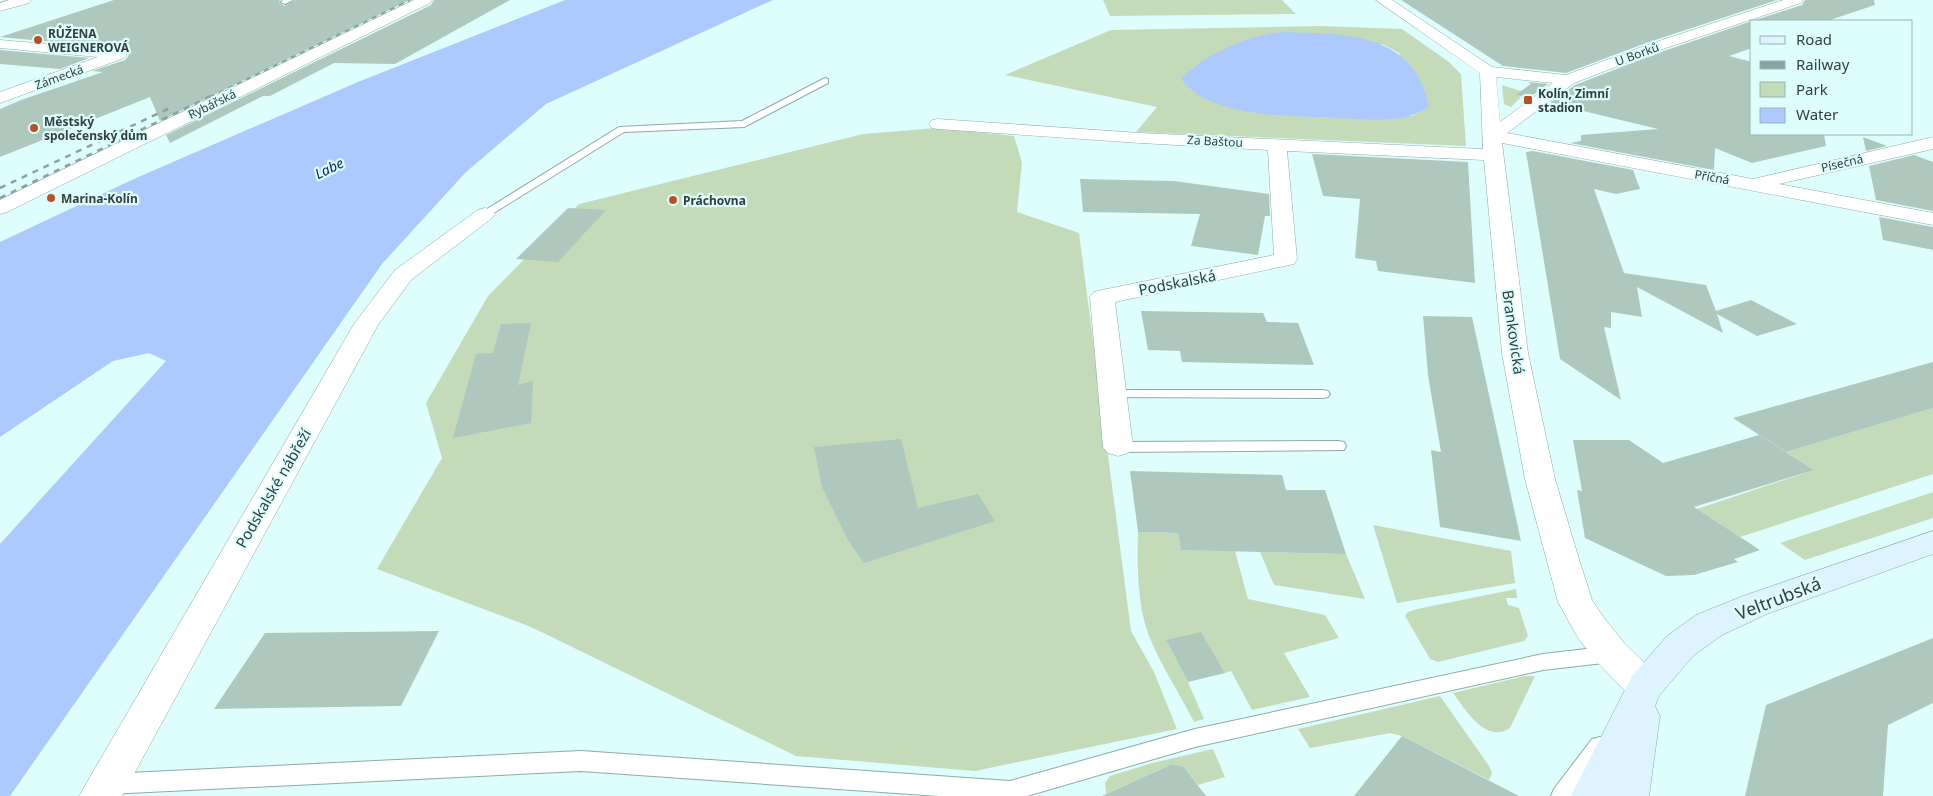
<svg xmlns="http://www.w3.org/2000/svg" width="1933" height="796" font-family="'Noto Sans',sans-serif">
<rect width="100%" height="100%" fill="#defefe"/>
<g fill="#c4dbba" fill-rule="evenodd">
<path d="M1103,0H1282L1296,14L1110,16Z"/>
<path d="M1320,26L1402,29L1449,62L1461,74L1466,146L1136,132L1157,107L1005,75L1111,30ZM1382,44L1399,53L1415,115L1399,118L1364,119L1293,116L1243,110L1208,100Z"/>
<path d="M1502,85L1521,91L1516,95L1521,97L1511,107L1504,104Z"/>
<path d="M936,128L1014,136L1022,163L1017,212L1079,233L1131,631L1154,672L1177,729L975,771L796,756L531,627L377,569L442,458L426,403L488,296L579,204L863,134Z"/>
<path d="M1933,408V474L1740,537L1697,509L1814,470L1786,452Z"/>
<path d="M1933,492V518L1805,560L1780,543Z"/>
<path d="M1373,525L1511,551L1515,583L1397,603Z"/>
<path d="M1138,532L1178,533L1181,550L1235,551L1248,599L1325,615L1339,638L1284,653L1310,697L1252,710L1231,671L1225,673L1201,633L1166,640L1188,682L1204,719L1194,722C1180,694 1160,664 1149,636C1137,605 1137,564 1138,532Z"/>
<path d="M1260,552L1346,554L1365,599L1274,585Z"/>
<path d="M1516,589L1517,598H1506L1508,605L1519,608L1528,636L1524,641L1438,662L1430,659L1405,616L1408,612L1417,609Z"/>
<path d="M1525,676H1535L1510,728C1485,744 1466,710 1453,693Z"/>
<path d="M1440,696L1489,766L1492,773L1489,780L1402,736L1390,733L1310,748L1298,729Z"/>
<path d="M1213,749L1225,777L1198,785L1184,767L1172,764L1106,794L1105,783L1110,776L1152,763Z"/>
</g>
<g fill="#accafe">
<path d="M565,0H773L546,104L466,172L382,264L10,796H0V544L166,361L149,353L113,361L0,437V242L136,178L358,82Z"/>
<path d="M1280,32C1343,34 1414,30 1429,107C1419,112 1412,116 1401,118C1380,121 1357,119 1336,118C1295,116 1246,117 1208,100C1197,95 1188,88 1181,79C1205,54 1246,36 1280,32Z"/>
</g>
<g fill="#aec8bd">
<path d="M114,0H280L279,2L284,6L295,0H410L160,121L150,97L0,157V109L21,100L103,72L92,71L125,60L129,55L119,48L0,37Z"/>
<path d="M434,0H510L395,64L334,63L270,96H263L170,143L166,135L431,5Z"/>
<path d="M1401,0H1777L1646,43L1566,73L1503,66Z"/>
<path d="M1805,0H1874L1875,5L1827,21H1752L1802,5Z"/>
<path d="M1752,21V48L1729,56L1752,62V134H1824L1826,146L1752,163L1715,148L1714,170L1570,143L1581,141V135L1658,129L1550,103L1575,85L1658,53Z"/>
<path d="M0,50L89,58L60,69L0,64Z"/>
<path d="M1528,82L1548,84L1529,98L1515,95L1531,84Z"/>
<path d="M1863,137L1887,146L1866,151Z"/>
<path d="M1533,151L1633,170L1640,189L1616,194L1594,189L1624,273L1706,285L1716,311L1751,300L1797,324L1757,336L1717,314L1723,333L1637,287L1642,317L1611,312V328L1604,327L1621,400L1560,359L1526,152Z"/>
<path d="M1312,154L1468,162L1475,283L1378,271L1376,261L1355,258L1360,199L1323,196Z"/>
<path d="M1914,155L1933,162V211L1876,200L1869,166Z"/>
<path d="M1080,179L1174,181L1269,194L1270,216H1265L1258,255L1191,246L1200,214L1083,212Z"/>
<path d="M568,208L606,210L558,262L516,259Z"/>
<path d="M1879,217L1933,227V250L1883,240Z"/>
<path d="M1141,311L1263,313L1267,322L1298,323L1314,365L1182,362L1180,351L1148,350Z"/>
<path d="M1423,316L1472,317L1521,541L1440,527L1431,450L1441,452L1428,375Z"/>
<path d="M531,323L518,385L533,381L531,423L453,438L476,354L493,353L501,324Z"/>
<path d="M1933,362V408L1786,452L1733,418Z"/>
<path d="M1759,435L1814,470L1694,507L1760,550L1734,559L1738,562L1694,575L1666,576L1585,538L1577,490L1582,491L1573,440H1629L1663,463Z"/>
<path d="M901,439L918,508L978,494L995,521L864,563L848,540L822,487L814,447Z"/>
<path d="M1130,471L1282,475L1286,490H1325L1346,554L1181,550L1178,533L1138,532Z"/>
<path d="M439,631L401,706L214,709L265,633Z"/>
<path d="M1201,632L1225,673L1188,682L1166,640Z"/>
<path d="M1933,638V703L1888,725L1883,796H1745L1766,705Z"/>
<path d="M1402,736L1519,796H1354Z"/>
<path d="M1172,764L1184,767L1206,796H1102Z"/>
</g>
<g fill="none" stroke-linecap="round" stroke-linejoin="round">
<defs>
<g id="lane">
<path d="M283,0H293L285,4L281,2Z"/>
<path d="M825,78L828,79V83L744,127L624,132L489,216L485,217L479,214L619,127L742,121Z"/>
<path d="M1112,390H1323L1328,391L1330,394L1328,397L1323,398L1107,397L1105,394L1107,391Z"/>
<path d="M1338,441L1344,442L1346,446L1344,450L1118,452L1112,451L1110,447L1112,443L1118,442Z"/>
<path d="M1612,646L1619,648L1622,654L1619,660L1612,662L1543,670L1195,747L1027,796H939L581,771L108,794L100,791L97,784L100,777L108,774L581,751L1010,781L1195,729L1543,654Z"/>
<path d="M1600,737L1608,739L1611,746L1575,796H1551L1554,789L1592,739Z"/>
</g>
<g id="street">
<path d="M9,0H31L29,3L0,11V3Z"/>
<path d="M414,0H432L430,3L7,212L0,214V200Z"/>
<path d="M1376,0H1392L1492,67L1566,75L1647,45L1783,0H1803L1801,3L1657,51L1574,83L1507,133L1753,179L1933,137V149L1779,184L1933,213V225L1502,143L1528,353L1555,479L1578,556L1592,600L1604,618L1625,644L1658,676L1664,687L1658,698L1645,702L1632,698L1599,664L1578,638L1558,602L1525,479L1502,353L1484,160L1287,151L1297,259L1294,264L1115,302L1133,447L1128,453L1118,456L1108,453L1103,447L1090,297L1094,292L1102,290L1274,255L1268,150L1140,143L938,129L932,128L929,124L932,120L938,119L1140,133L1483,149L1480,73ZM1496,77L1553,83L1500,122Z"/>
<path d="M0,40L119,50L124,52L127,55L124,58L0,103V92L98,57L0,48Z"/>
<path d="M485,208L492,210L495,214L492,218L411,280L378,325L122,796H79L354,324L395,270L478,210Z"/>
</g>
<path id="secondary" d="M1933,531V554L1767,614L1722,635L1693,656L1659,696L1655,706L1660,716L1649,796H1571L1632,676L1667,636L1696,615L1743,596Z"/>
</defs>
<use href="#lane" stroke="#8caaaa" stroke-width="2"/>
<use href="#street" stroke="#8caaaa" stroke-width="1"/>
<use href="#secondary" stroke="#8caaaa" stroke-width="1"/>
<use href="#lane" fill="#fff" fill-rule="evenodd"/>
<use href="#street" fill="#fff" fill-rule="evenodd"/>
<use href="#secondary" fill="#ddf3fe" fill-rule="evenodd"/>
<path stroke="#8ba2a2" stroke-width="2" stroke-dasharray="5 5" stroke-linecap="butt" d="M210,97L410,0"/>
<g stroke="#8ba2a2" stroke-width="2.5" stroke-dasharray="6 6" stroke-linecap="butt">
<path d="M0,188L172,107"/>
<path d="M0,198L213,95"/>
</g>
</g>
<g fill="#b75125" stroke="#defefe" stroke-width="2">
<circle cx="38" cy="40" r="5"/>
<rect x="1523" y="95" width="10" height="10" rx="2.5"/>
<circle cx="34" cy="128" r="5"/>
<circle cx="51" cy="198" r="5"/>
<circle cx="673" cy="200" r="5"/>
</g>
<g text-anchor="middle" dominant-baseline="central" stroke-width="4.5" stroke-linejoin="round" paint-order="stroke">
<g font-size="12" font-weight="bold" fill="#333f3f" stroke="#defefe" text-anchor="start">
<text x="48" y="33">RŮŽENA<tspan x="48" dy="14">WEIGNEROVÁ</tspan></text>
<text x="1538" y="93">Kolín, Zimní<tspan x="1538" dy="14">stadion</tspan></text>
<text x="44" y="121">Městský<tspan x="44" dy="14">společenský dům</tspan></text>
<text x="61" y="198">Marina-Kolín</text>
<text x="683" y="200">Práchovna</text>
</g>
<g font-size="12" fill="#333f3f" stroke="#defefe">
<text transform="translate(1637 54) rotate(-20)">U Borků</text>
<text transform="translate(59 77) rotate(-20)">Zámecká</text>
<text transform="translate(212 104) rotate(-26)">Rybářská</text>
<text transform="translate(1215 141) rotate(3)">Za Baštou</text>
<text transform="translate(1842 163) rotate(-13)">Písečná</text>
<text transform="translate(1712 177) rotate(10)">Příčná</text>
</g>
<g font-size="14" font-style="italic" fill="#082762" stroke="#defefe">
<text transform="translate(329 168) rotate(-26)">Labe</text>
</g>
<g font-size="15" fill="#333f3f" stroke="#defefe">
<text transform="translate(1177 282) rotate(-11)">Podskalská</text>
<text transform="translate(1514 332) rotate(82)">Brankovická</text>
<text transform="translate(273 488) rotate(-60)">Podskalské nábřeží</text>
</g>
<g font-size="18" fill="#333f3f" stroke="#defefe">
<text transform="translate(1778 598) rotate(-21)">Veltrubská</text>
</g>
</g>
<rect x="1750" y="20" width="162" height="115" fill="#defefe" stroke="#9ab2b2"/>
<rect x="1760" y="36" width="25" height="8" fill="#ddf3fe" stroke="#9ab2b2"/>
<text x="1796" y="45" font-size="15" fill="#333f3f">Road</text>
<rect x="1760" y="61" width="25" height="8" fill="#8ba2a2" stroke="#9ab2b2"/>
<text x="1796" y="70" font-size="15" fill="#333f3f">Railway</text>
<rect x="1760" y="82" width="25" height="15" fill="#c4dbba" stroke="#9ab2b2"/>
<text x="1796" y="95" font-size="15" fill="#333f3f">Park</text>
<rect x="1760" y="108" width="25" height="15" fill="#accafe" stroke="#9ab2b2"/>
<text x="1796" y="120" font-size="15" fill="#333f3f">Water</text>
</svg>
